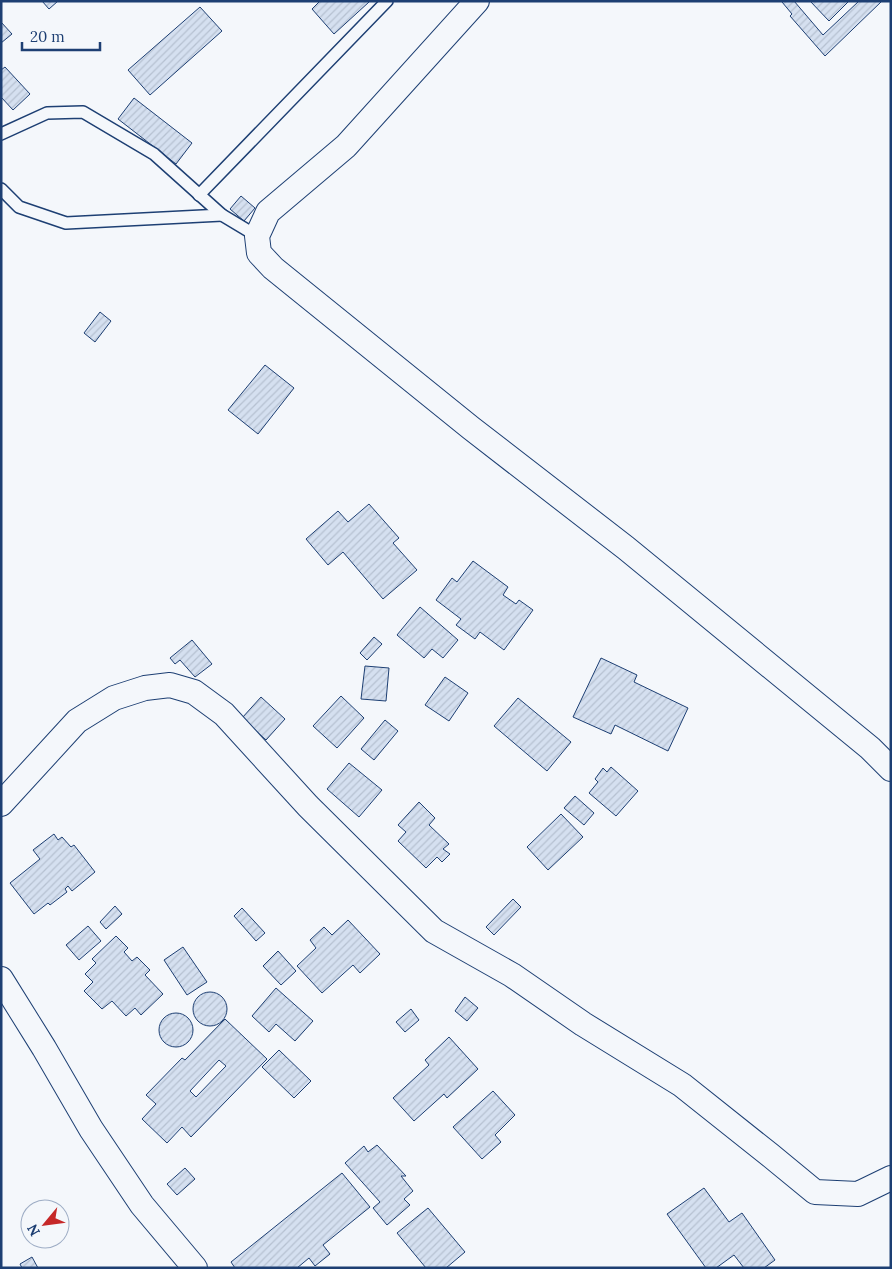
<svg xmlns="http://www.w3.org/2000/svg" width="892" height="1269" font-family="Lora,serif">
<defs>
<pattern id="building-hatch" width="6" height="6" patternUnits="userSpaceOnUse" patternTransform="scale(1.25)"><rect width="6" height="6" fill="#d5e0f0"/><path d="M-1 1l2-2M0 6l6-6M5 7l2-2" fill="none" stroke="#b6c1d1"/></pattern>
</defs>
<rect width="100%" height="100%" fill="#f4f7fb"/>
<g fill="url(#building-hatch)" stroke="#1d3f73" fill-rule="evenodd">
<path d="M42,1H58L49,9Z"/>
<path d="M320,1H369V2L334,34L312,9Z"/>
<path d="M783,1H794L823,35L859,1H882L825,56L790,16L792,14L782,2Z"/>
<path d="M810,1H849L829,21Z"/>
<path d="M200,7L222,31L150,95L128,70Z"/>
<path d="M1,22L12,34L1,43Z"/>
<path d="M5,67L30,94L13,110L1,97V70Z"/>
<path d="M134,98L192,143L176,164L118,119Z"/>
<path d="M241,196L255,208L244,221L230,209Z"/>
<path d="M100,312L111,321L95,342L84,333Z"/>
<path d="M265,365L294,388L258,434L228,410Z"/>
<path d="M369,504L399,538L393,543L417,570L383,599L343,552L328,565L306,539L338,511L348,522Z"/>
<path d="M473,561L508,587L503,595L516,604L519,600L533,610L504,650L480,632L475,639L456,625L461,619L436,600L452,578L457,582Z"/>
<path d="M420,607L458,640L443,658L432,649L424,658L397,635Z"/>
<path d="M374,637L382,644L367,660L360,653Z"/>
<path d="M192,640L212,664L195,677L180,660L175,664L170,658Z"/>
<path d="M601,658L637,675L634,682L688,708L668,751L615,725L611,734L573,717Z"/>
<path d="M365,666L389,668L386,701L361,699Z"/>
<path d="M445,677L468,693L449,721L425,705Z"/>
<path d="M341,696L364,718L337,748L313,726Z"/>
<path d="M261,697L285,719L266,740L242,718Z"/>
<path d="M518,698L571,742L547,771L494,726Z"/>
<path d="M385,720L398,731L374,760L361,749Z"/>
<path d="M349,763L382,790L359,817L327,789Z"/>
<path d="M611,767L638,791L616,816L589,793L598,782L595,779L603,768L607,772Z"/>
<path d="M575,796L594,813L584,825L564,808Z"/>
<path d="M419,802L435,818L429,825L449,844L443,849L450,854L442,862L437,857L426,868L398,841L406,832L398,825Z"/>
<path d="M561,814L583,837L548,870L527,847Z"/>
<path d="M54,834L58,840L62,837L71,847L74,845L95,872L72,891L68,886L65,889L67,892L50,905L48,903L34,914L10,883L40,859L33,850Z"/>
<path d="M513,899L521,907L494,935L486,927Z"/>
<path d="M115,906L122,914L106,929L100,922Z"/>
<path d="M242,908L265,933L256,941L234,916Z"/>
<path d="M348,920L380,954L360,973L353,965L322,993L297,966L316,948L310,940L324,927L332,935Z"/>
<path d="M88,926L101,941L79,960L66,945Z"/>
<path d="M116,936L128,948L124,952L132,961L137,957L150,970L145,975L163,994L141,1015L135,1008L126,1016L112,1001L102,1009L84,991L93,982L85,974L96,963L92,959Z"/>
<path d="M183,947L207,982L187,995L164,960Z"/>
<path d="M278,951L296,971L281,985L263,966Z"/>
<path d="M276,988L313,1021L295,1041L276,1024L269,1032L252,1016Z"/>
<circle cx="210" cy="1009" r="17"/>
<path d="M465,997L478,1008L467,1021L455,1011Z"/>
<path d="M411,1009L419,1020L405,1032L396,1022Z"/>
<circle cx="176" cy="1030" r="17"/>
<path d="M225,1019L267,1059L191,1137L182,1127L167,1143L142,1119L156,1104L146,1095L182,1058L185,1060ZM219,1060L226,1066L196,1097L190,1091Z"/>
<path d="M449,1037L478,1069L447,1098L444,1094L414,1121L393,1098L429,1065L425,1060Z"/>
<path d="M279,1050L311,1081L294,1098L262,1067Z"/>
<path d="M493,1091L515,1115L495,1135L501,1142L482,1159L453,1127Z"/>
<path d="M377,1145L406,1176H401L413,1191L404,1199L410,1205L387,1225L373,1208L380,1202L345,1163L364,1146L368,1152Z"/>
<path d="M185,1168L195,1179L177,1195L167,1184Z"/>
<path d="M342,1173L370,1207L323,1245L330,1254L315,1266L309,1258L297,1268H235L231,1262Z"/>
<path d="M704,1188L729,1222L742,1213L775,1260L764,1268H744L734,1255L716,1268H706L667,1214Z"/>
<path d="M428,1208L465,1252L446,1268H426L397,1233Z"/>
<path d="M32,1257L38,1268H22L20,1264Z"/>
</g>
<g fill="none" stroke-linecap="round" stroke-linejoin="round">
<defs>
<g id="lane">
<path d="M1,134L47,113L83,112L154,154L222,215L257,236"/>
<path d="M1,189L19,207L66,223L222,215"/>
<path d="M199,195L387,1"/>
</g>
<g id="street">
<path d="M477,1L346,146L268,212L257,236L259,253L273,268L471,428L626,548L870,748L891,769"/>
<path d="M1,804L77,721L114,698L145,688L170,685L194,692L224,714L308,806L434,931L512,975L583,1024L682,1085L770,1155L815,1192L858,1194L891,1178"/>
<path d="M1,979L44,1048L91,1129L142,1205L195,1268"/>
</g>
</defs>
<use href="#lane" stroke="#1d3f73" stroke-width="14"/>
<use href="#street" stroke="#1d3f73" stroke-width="26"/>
<use href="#lane" stroke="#f4f7fb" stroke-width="11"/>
<use href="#street" stroke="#f4f7fb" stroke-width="24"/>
</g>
<rect width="892" height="1269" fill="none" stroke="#1d3f73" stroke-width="5"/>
<g transform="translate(45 1224) rotate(241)"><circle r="24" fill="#f4f7fb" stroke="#9eadc5"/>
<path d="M0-4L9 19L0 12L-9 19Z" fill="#c62828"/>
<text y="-8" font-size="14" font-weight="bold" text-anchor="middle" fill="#1d3f73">N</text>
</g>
<path d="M22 42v8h78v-8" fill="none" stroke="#1d3f73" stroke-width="2.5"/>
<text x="30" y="42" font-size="15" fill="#1d3f73" stroke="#f4f7fb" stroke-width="4" paint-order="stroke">20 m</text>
</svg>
